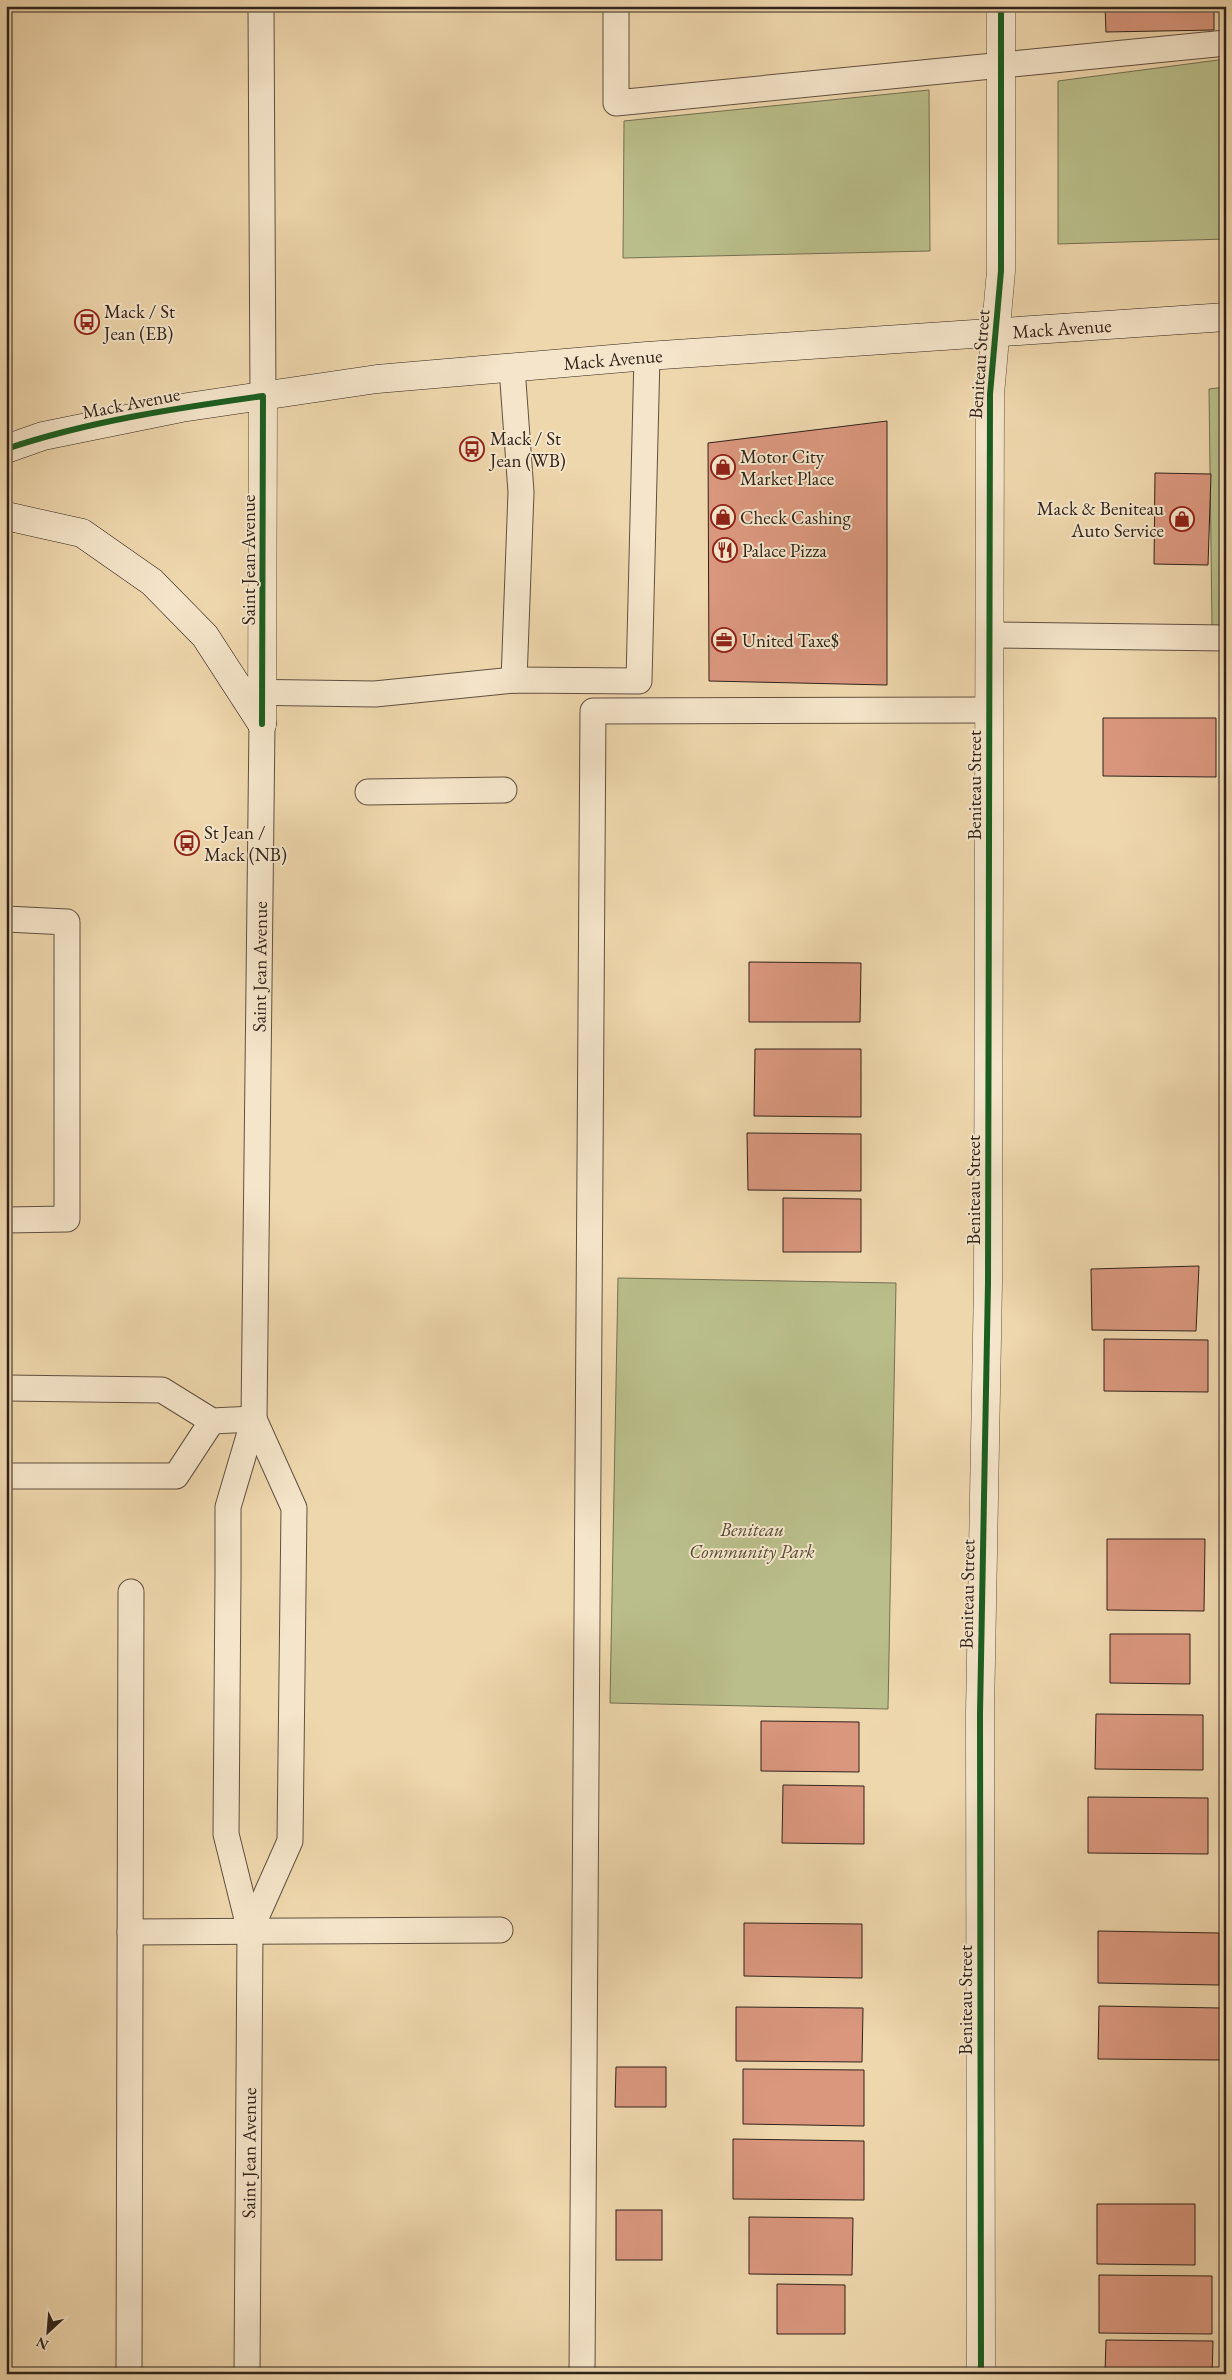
<svg xmlns="http://www.w3.org/2000/svg" width="1232" height="2380" font-family="'EB Garamond',serif">
<rect width="100%" height="100%" fill="#efd7ad"/>
<filter id="stains"><feTurbulence type="fractalNoise" baseFrequency=".004" numOctaves="4"/><feColorMatrix values="0 0 0 0 .2 0 0 0 0 .09 0 0 0 0 .02 0 0 0 .5 -.17"/></filter>
<radialGradient id="worn" r=".72"><stop offset=".6" stop-color="#630" stop-opacity="0"/><stop offset="1" stop-color="#630" stop-opacity=".3"/></radialGradient>
<g fill="#b9be8a" stroke="#747052">
<path d="M1226,59V239L1058,244V81Z"/>
<path d="M929,90L930,251L623,258L624,121Z"/>
<path d="M1226,387V626H1212L1209,389Z"/>
<path d="M618,1278L896,1283L888,1709L610,1703Z"/>
</g>
<g fill="#da977e" stroke="#30231a">
<path d="M1105,6H1214V30L1106,32Z"/>
<path d="M887,421V685L709,681L708,443Z"/>
<path d="M1155,473L1211,474L1208,565L1154,564Z"/>
<path d="M1103,718H1216V777L1103,776Z"/>
<path d="M749,962L861,963L860,1022H749Z"/>
<path d="M755,1049H861V1117L754,1116Z"/>
<path d="M747,1133L861,1134V1191L748,1190Z"/>
<path d="M783,1198L861,1199V1252H783Z"/>
<path d="M1199,1266L1196,1331L1092,1330L1091,1269Z"/>
<path d="M1104,1339L1208,1340V1392L1104,1391Z"/>
<path d="M1107,1539H1205L1204,1611L1107,1610Z"/>
<path d="M1110,1634H1190V1684L1110,1683Z"/>
<path d="M1096,1714L1203,1715V1770L1095,1769Z"/>
<path d="M761,1721L859,1722V1772L761,1771Z"/>
<path d="M783,1785L864,1786V1844L782,1843Z"/>
<path d="M1088,1797L1208,1798V1854L1088,1853Z"/>
<path d="M744,1923L862,1924V1978L744,1976Z"/>
<path d="M1098,1931L1219,1933V1985L1098,1983Z"/>
<path d="M1099,2006L1221,2008V2060L1098,2059Z"/>
<path d="M736,2007L863,2008L862,2062L736,2061Z"/>
<path d="M616,2067H666V2107H615Z"/>
<path d="M743,2069L864,2070V2126L743,2124Z"/>
<path d="M733,2139L864,2141V2200L733,2199Z"/>
<path d="M1097,2204H1195V2265L1097,2264Z"/>
<rect x="616" y="2210" width="46" height="50"/>
<path d="M749,2217L853,2218L852,2275L749,2274Z"/>
<path d="M1099,2275L1212,2276V2334L1099,2333Z"/>
<path d="M777,2284L845,2285V2334H777Z"/>
<path d="M1106,2340L1213,2341L1212,2374H1105Z"/>
</g>
<g fill="none" stroke-linecap="round" stroke-linejoin="round">
<defs>
<g id="service">
<path d="M261,6L263,396"/>
<path d="M616,6V103L1226,43"/>
<path d="M512,368L521,492L514,680"/>
<path d="M989,635L1226,638"/>
<path d="M242,692L375,694L514,680L639,681L647,356"/>
<path d="M368,792L504,790"/>
<path d="M6,919L67,922V1219L6,1220"/>
<path d="M6,1388L162,1390L212,1421L254,1419"/>
<path d="M6,1476H176L212,1421"/>
<path d="M250,1931L290,1841L294,1508L254,1419"/>
<path d="M130,1932L500,1930"/>
<path d="M129,2374L131,1592"/>
<path id="s1" d="M247,2374L250,1931L226,1834L228,1577V1507L254,1419L262,724"/>
<path d="M582,2374L593,711L989,710"/>
</g>
<path id="minor" d="M981,2374L980,1713L988,1283L990,394L1001,271V6"/>
<path id="tertiary" d="M262,724L263,396"/>
<g id="secondary">
<path id="s2" d="M6,449L43,436L181,408L377,379L647,356L1226,317"/>
<path d="M6,516L82,533L152,582L205,636L262,724"/>
</g>
</defs>
<use href="#service" stroke="#60503f" stroke-width="27"/>
<use href="#minor" stroke="#60503f" stroke-width="29"/>
<use href="#tertiary" stroke="#60503f" stroke-width="29"/>
<use href="#secondary" stroke="#30231a" stroke-width="29"/>
<use href="#service" stroke="#f5e5ca" stroke-width="25"/>
<use href="#minor" stroke="#f5e5ca" stroke-width="28"/>
<use href="#tertiary" stroke="#f5e5ca" stroke-width="28"/>
<use href="#secondary" stroke="#f5e5ca" stroke-width="28"/>
<defs>
<g id="cycleway">
<path d="M6,449C89,421 177,408 263,396L262,724"/>
<path d="M981,2374L980,1713L988,1283L990,394L1001,271V6"/>
</g>
</defs>
<use href="#cycleway" stroke="#f5e5ca" stroke-width="9"/>
<use href="#cycleway" stroke="#1b5e20" stroke-width="6"/>
</g>
<defs>
<symbol id="bus-ring" viewBox="-11 -11 22 22"><circle r="9.5" fill="#f5e5ca" stroke="#8f2418" stroke-width="1.5"/><path d="M-5-6H5V4H4V6H2V4H-2V6H-4V4H-5ZM-3.5-4V0h7V-4ZM-3.5 1.2v1.5H-2V1.2ZM2 1.2v1.5H3.5V1.2Z" fill="#8f2418"/></symbol>
<symbol id="shop-ring" viewBox="-11 -11 22 22"><circle r="9.5" fill="#f5e5ca" stroke="#8f2418" stroke-width="1.5"/><path d="M-5-2.5h2.3a2.7 3.5 0 0 1 5.4 0H5L5.5 6h-11ZM-1.5-2.5h3a1.5 2.3 0 0 0-3 0Z" fill="#8f2418"/></symbol>
<symbol id="restaurant-ring" viewBox="-11 -11 22 22"><circle r="9.5" fill="#f5e5ca" stroke="#8f2418" stroke-width="1.5"/><path d="M-5-6h1v4h1v-4h1v4h1v-4h1v5L-1.5 .5V6h-2V.5L-5-1ZM5-6V6H3V1.5H1.5Q1.5-4 5-6Z" fill="#8f2418"/></symbol>
<symbol id="office-ring" viewBox="-11 -11 22 22"><circle r="9.5" fill="#f5e5ca" stroke="#8f2418" stroke-width="1.5"/><path d="M-6-3h4V-5.5h4V-3h4V5H-6ZM-1-4.5V-3h2v-1.5ZM-6 0V1H6V0Z" fill="#8f2418"/></symbol>
</defs>
<g fill-rule="evenodd">
<use href="#bus-ring" x="73" y="308" width="28" height="28"/>
<use href="#bus-ring" x="458" y="435" width="28" height="28"/>
<use href="#shop-ring" x="709" y="453" width="28" height="28"/>
<use href="#shop-ring" x="709" y="503" width="28" height="28"/>
<use href="#shop-ring" x="1168" y="505" width="28" height="28"/>
<use href="#restaurant-ring" x="711" y="536" width="28" height="28"/>
<use href="#office-ring" x="710" y="626" width="28" height="28"/>
<use href="#bus-ring" x="173" y="829" width="28" height="28"/>
</g>
<g text-anchor="middle" dominant-baseline="central" stroke-width="4" stroke-linejoin="round" paint-order="stroke">
<g font-size="19" fill="#30231a" stroke="#f5e5ca" text-anchor="start">
<text x="104" y="311">Mack / St<tspan x="104" dy="22">Jean (EB)</tspan></text>
<text x="490" y="438">Mack / St<tspan x="490" dy="22">Jean (WB)</tspan></text>
<text x="740" y="456">Motor City<tspan x="740" dy="22">Market Place</tspan></text>
<text x="1164" y="508" text-anchor="end">Mack &amp; Beniteau<tspan x="1164" dy="22">Auto Service</tspan></text>
<text x="740" y="517">Check Cashing</text>
<text x="742" y="550">Palace Pizza</text>
<text x="742" y="640">United Taxe$</text>
<text x="204" y="832">St Jean /<tspan x="204" dy="22">Mack (NB)</tspan></text>
</g>
<g font-size="19" fill="#30231a" stroke="#f5e5ca">
<text stroke="none"><textPath href="#s2" startOffset="1065">Mack Avenue</textPath></text>
<text stroke="none"><textPath href="#s2" startOffset="615">Mack Avenue</textPath></text>
<text transform="translate(979 364) rotate(-86)">Beniteau Street</text>
<text transform="translate(131 403) rotate(-11)">Mack Avenue</text>
<text transform="translate(248 560) rotate(-90)">Saint Jean Avenue</text>
<text transform="translate(974 785) rotate(-90)">Beniteau Street</text>
<text stroke="none"><textPath href="#s1" startOffset="1414">Saint Jean Avenue</textPath></text>
<text transform="translate(973 1190) rotate(-90)">Beniteau Street</text>
<text transform="translate(967 1594) rotate(-89)">Beniteau Street</text>
<text transform="translate(965 2000) rotate(-90)">Beniteau Street</text>
<text stroke="none"><textPath href="#s1" startOffset="221">Saint Jean Avenue</textPath></text>
</g>
<g font-size="19" font-style="italic" fill="#524a36" stroke="#f5e5ca">
<text x="752" y="1529">Beniteau<tspan x="752" dy="22">Community Park</tspan></text>
</g>
</g>
<rect width="1232" height="2380" fill="none" stroke="#efd7ad" stroke-width="25"/>
<rect x="8" y="8" width="1217" height="2365" fill="none" stroke="#30231a" stroke-width="2.5"/>
<rect x="12" y="12" width="1207" height="2355" fill="none" stroke="#30231a"/>
<g transform="translate(48 2332) rotate(206)" stroke="#f5e5ca" stroke-width="4" paint-order="stroke">
<path d="M0-4L9 19L0 12L-9 19Z" fill="#30231a"/>
<text y="-8" font-size="14" font-weight="bold" text-anchor="middle" fill="#30231a">N</text>
</g>
<rect width="100%" height="100%" filter="url(#stains)"/>
<rect width="100%" height="100%" fill="url(#worn)"/>
</svg>
